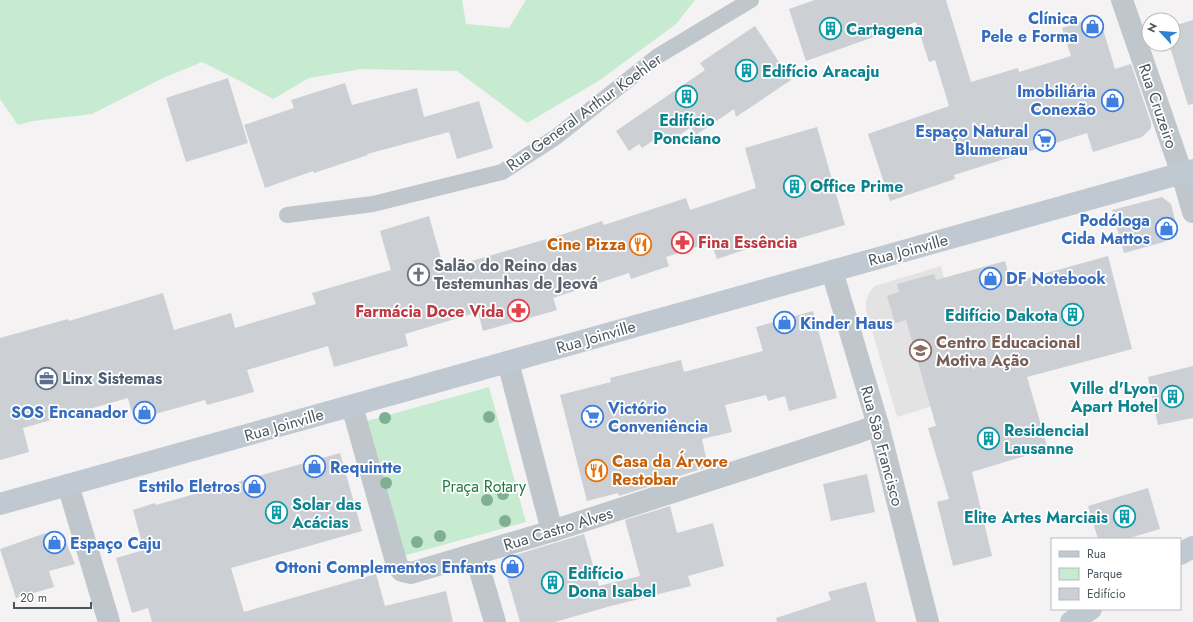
<svg xmlns="http://www.w3.org/2000/svg" width="1193" height="622" font-family="Jost,sans-serif">
<rect width="100%" height="100%" fill="#f4f2f2"/>
<path fill="#e4e3e3" d="M941,266L974,393L897,417L866,310V301L869,293L875,286Z"/>
<g fill="#c6ebd1">
<path d="M0,0H462L466,24L509,28L526,0H695L676,24L600,80L527,123L457,71L362,69L309,78L273,99L242,82L202,62L163,78L92,114L33,121L18,125L0,99Z"/>
<path d="M489,387L526,522L403,556L367,421Z"/>
</g>
<g fill="#cccfd3">
<path d="M815,0H946L971,82L1018,68L1019,72L1071,56L1062,28L1099,16L1115,69L1131,64L1151,123V128L1142,137L1093,152L1087,133L954,175L955,179L890,201L868,134L949,106L935,60L929,62L916,22L806,61L789,9Z"/>
<path d="M1193,20V104L1188,105L1169,44H1173V26Z"/>
<path d="M755,26L791,80L736,117L734,109L696,135L691,127L670,142L664,133L642,148L639,144L629,151L616,131L705,70L700,63Z"/>
<path d="M228,78L248,143L186,162L166,98Z"/>
<path d="M345,83L352,105L417,88L424,117L479,101L493,148L457,159L449,132L367,154L368,155L314,173L313,171L265,188L244,125L294,108L291,100Z"/>
<path d="M817,127L845,225L773,246L772,241L717,259L711,242L666,257L669,266L631,279L629,273L553,298L557,310L483,331L478,312L405,334L408,346L334,367L328,346L247,370L254,392L207,405L205,400L134,420L128,398L23,428L29,452L0,460V338L68,319L69,321L163,293L174,330L231,313L235,328L316,304L312,293L391,270L380,231L429,216L444,269L564,234L602,221L604,225L686,198L690,210L756,188L745,148Z"/>
<path d="M1162,197L1171,204L1177,227L1164,242L1124,253L1112,210Z"/>
<path d="M1108,256L1132,349L1027,377L1048,449L972,472L992,556L953,566L937,502L949,499L928,428L936,426L906,320L895,323L887,296L899,292L897,284L934,274L936,280L1005,261L1011,283Z"/>
<path d="M813,311L837,398L789,411L785,396L768,401L766,395L725,405L732,432L702,439L708,467L663,481L664,482L619,496L618,493L587,501L560,395L611,382L610,378L681,360L684,372L763,351L756,327Z"/>
<path d="M1193,366V418L1158,425L1148,377Z"/>
<path d="M340,453L362,531L231,568L244,612L376,574L385,606L446,591L453,622H152L148,608L132,613L116,558L144,550L133,510L155,503L156,505Z"/>
<path d="M867,474L875,512L831,521L823,484Z"/>
<path d="M1148,488L1160,529L1126,539H1098L1088,506Z"/>
<path d="M670,506L677,533L713,523L724,566L688,576L691,586L607,607L555,622H520L502,559L584,534L599,586L640,576L625,520Z"/>
<path d="M46,533L57,535L66,542L75,564L49,571L54,587L16,598L0,549Z"/>
<path d="M866,582L876,622H777L776,618L831,600L828,592Z"/>
</g>
<g fill="none" stroke-linecap="round" stroke-linejoin="round">
<path stroke="#bfc7cc" stroke-width="16" d="M287,215L373,204L502,172L556,137L658,56L751,0"/>
<g stroke="#bfc7cc" stroke-width="22">
<path d="M1122,0L1182,174L1193,212"/>
<path d="M832,271L878,425L928,622"/>
<path d="M508,362L552,531"/>
<path d="M352,406L397,565L402,571L411,573L552,531L859,432L878,425"/>
<path d="M68,485L109,622"/>
<path d="M476,554L480,571L495,622"/>
</g>
<g stroke="#c0c9d1" stroke-width="22">
<path d="M0,504L1193,170"/>
<path d="M1180,554L1193,547"/>
<path d="M1071,622L1091,609"/>
</g>
</g>
<g fill="#80af93">
<circle cx="489" cy="417" r="6"/>
<circle cx="385" cy="418" r="6"/>
<circle cx="386" cy="483" r="6"/>
<circle cx="503" cy="494" r="6"/>
<circle cx="487" cy="500" r="6"/>
<circle cx="505" cy="521" r="6"/>
<circle cx="440" cy="536" r="6"/>
<circle cx="417" cy="542" r="6"/>
</g>
<defs>
<symbol id="shop-ring" viewBox="-11 -11 22 22"><circle r="9.5" fill="#fff" stroke="#3f7fe0" stroke-width="1.5"/><path d="M-5-2.5h2.3a2.7 3.5 0 0 1 5.4 0H5L5.5 6h-11ZM-1.5-2.5h3a1.5 2.3 0 0 0-3 0Z" fill="#3f7fe0"/></symbol>
<symbol id="building-ring" viewBox="-11 -11 22 22"><circle r="9.5" fill="#fff" stroke="#0f9aa8" stroke-width="1.5"/><path d="M-4-6H4V6H1V3H-1V6H-4ZM-2.5-4.3h1.7v1.8h-1.7ZM.8-4.3h1.7v1.8H.8ZM-2.5-1h1.7V.8h-1.7ZM.8-1h1.7V.8H.8Z" fill="#0f9aa8"/></symbol>
<symbol id="supermarket-ring" viewBox="-11 -11 22 22"><circle r="9.5" fill="#fff" stroke="#3f7fe0" stroke-width="1.5"/><path d="M-6-5.5h2.5l.6 2H6L4.5 2H-2.5L-4.4-4H-6ZM-1.5 3.2a1.3 1.3 0 1 0 .1 0ZM3 3.2a1.3 1.3 0 1 0 .1 0Z" fill="#3f7fe0"/></symbol>
<symbol id="pharmacy-ring" viewBox="-11 -11 22 22"><circle r="9.5" fill="#fff" stroke="#e0444e" stroke-width="1.5"/><path d="M-2-6h4v4h4v4h-4v4h-4v-4h-4v-4h4Z" fill="#e0444e"/></symbol>
<symbol id="restaurant-ring" viewBox="-11 -11 22 22"><circle r="9.5" fill="#fff" stroke="#e8710a" stroke-width="1.5"/><path d="M-5-6h1v4h1v-4h1v4h1v-4h1v5L-1.5 .5V6h-2V.5L-5-1ZM5-6V6H3V1.5H1.5Q1.5-4 5-6Z" fill="#e8710a"/></symbol>
<symbol id="church-ring" viewBox="-11 -11 22 22"><circle r="9.5" fill="#fff" stroke="#6b7280" stroke-width="1.5"/><path d="M-1.2-6h2.4v3.5h3.3v2.4h-3.3V6h-2.4V-.1h-3.3v-2.4h3.3Z" fill="#6b7280"/></symbol>
<symbol id="school-ring" viewBox="-11 -11 22 22"><circle r="9.5" fill="#fff" stroke="#8d6e63" stroke-width="1.5"/><path d="M0-5L7-2L0 1L-7-2ZM-4 1L0 2.5L4 1V4Q0 6-4 4Z" fill="#8d6e63"/></symbol>
<symbol id="office-ring" viewBox="-11 -11 22 22"><circle r="9.5" fill="#fff" stroke="#5c6f8a" stroke-width="1.5"/><path d="M-6-3h4V-5.5h4V-3h4V5H-6ZM-1-4.5V-3h2v-1.5ZM-6 0V1H6V0Z" fill="#5c6f8a"/></symbol>
</defs>
<g fill-rule="evenodd">
<use href="#shop-ring" x="1080" y="14" width="25" height="25"/>
<use href="#building-ring" x="818" y="16" width="25" height="25"/>
<use href="#building-ring" x="734" y="58" width="25" height="25"/>
<use href="#building-ring" x="674" y="84" width="25" height="25"/>
<use href="#shop-ring" x="1100" y="88" width="25" height="25"/>
<use href="#supermarket-ring" x="1032" y="128" width="25" height="25"/>
<use href="#building-ring" x="782" y="174" width="25" height="25"/>
<use href="#shop-ring" x="1154" y="216" width="25" height="25"/>
<use href="#pharmacy-ring" x="670" y="230" width="25" height="25"/>
<use href="#restaurant-ring" x="628" y="232" width="25" height="25"/>
<use href="#church-ring" x="406" y="262" width="25" height="25"/>
<use href="#shop-ring" x="978" y="266" width="25" height="25"/>
<use href="#pharmacy-ring" x="506" y="298" width="25" height="25"/>
<use href="#building-ring" x="1060" y="302" width="25" height="25"/>
<use href="#shop-ring" x="772" y="310" width="25" height="25"/>
<use href="#school-ring" x="908" y="338" width="25" height="25"/>
<use href="#office-ring" x="34" y="366" width="25" height="25"/>
<use href="#building-ring" x="1160" y="384" width="25" height="25"/>
<use href="#shop-ring" x="132" y="400" width="25" height="25"/>
<use href="#supermarket-ring" x="580" y="404" width="25" height="25"/>
<use href="#building-ring" x="976" y="426" width="25" height="25"/>
<use href="#shop-ring" x="302" y="454" width="25" height="25"/>
<use href="#restaurant-ring" x="584" y="458" width="25" height="25"/>
<use href="#shop-ring" x="242" y="474" width="25" height="25"/>
<use href="#building-ring" x="264" y="500" width="25" height="25"/>
<use href="#building-ring" x="1112" y="504" width="25" height="25"/>
<use href="#shop-ring" x="42" y="530" width="25" height="25"/>
<use href="#shop-ring" x="500" y="554" width="25" height="25"/>
<use href="#building-ring" x="540" y="570" width="25" height="25"/>
</g>
<g text-anchor="middle" dominant-baseline="central" stroke-width="3.5" stroke-linejoin="round" paint-order="stroke">
<g font-size="16" font-weight="bold" fill="#366cbe" stroke="#fff" text-anchor="end">
<text x="1078" y="18">Clínica<tspan x="1078" dy="18">Pele e Forma</tspan></text>
<text x="1096" y="91">Imobiliária<tspan x="1096" dy="18">Conexão</tspan></text>
<text x="1028" y="131">Espaço Natural<tspan x="1028" dy="18">Blumenau</tspan></text>
<text x="1150" y="220">Podóloga<tspan x="1150" dy="18">Cida Mattos</tspan></text>
<text x="1006" y="278" text-anchor="start">DF Notebook</text>
<text x="800" y="323" text-anchor="start">Kinder Haus</text>
<text x="608" y="408" text-anchor="start">Victório<tspan x="608" dy="18">Conveniência</tspan></text>
<text x="128" y="412">SOS Encanador</text>
<text x="330" y="467" text-anchor="start">Requintte</text>
<text x="240" y="486">Esttilo Eletros</text>
<text x="70" y="543" text-anchor="start">Espaço Caju</text>
<text x="496" y="567">Ottoni Complementos Enfants</text>
</g>
<g font-size="16" font-weight="bold" fill="#0d838f" stroke="#fff" text-anchor="start">
<text x="846" y="29">Cartagena</text>
<text x="762" y="71">Edifício Aracaju</text>
<text x="687" y="120" text-anchor="middle">Edifício<tspan x="687" dy="18">Ponciano</tspan></text>
<text x="810" y="186">Office Prime</text>
<text x="1058" y="315" text-anchor="end">Edifício Dakota</text>
<text x="1158" y="388" text-anchor="end">Ville d'Lyon<tspan x="1158" dy="18">Apart Hotel</tspan></text>
<text x="1004" y="430">Residencial<tspan x="1004" dy="18">Lausanne</tspan></text>
<text x="292" y="504">Solar das<tspan x="292" dy="18">Acácias</tspan></text>
<text x="1108" y="517" text-anchor="end">Elite Artes Marciais</text>
<text x="568" y="573">Edifício<tspan x="568" dy="18">Dona Isabel</tspan></text>
</g>
<g font-size="16" fill="#4b565d" stroke="#fff">
<text transform="translate(1158 106) rotate(71)">Rua Cruzeiro</text>
<text transform="translate(584 112) rotate(-36)">Rua General Arthur Koehler</text>
<text transform="translate(908 250) rotate(-15)">Rua Joinville</text>
<text transform="translate(596 337) rotate(-16)">Rua Joinville</text>
<text transform="translate(284 425) rotate(-16)">Rua Joinville</text>
<text transform="translate(882 446) rotate(75)">Rua São Francisco</text>
<text transform="translate(558 529) rotate(-17)">Rua Castro Alves</text>
</g>
<g font-size="16" font-weight="bold" fill="#be3a42" stroke="#fff" text-anchor="start">
<text x="698" y="242">Fina Essência</text>
<text x="504" y="311" text-anchor="end">Farmácia Doce Vida</text>
</g>
<g font-size="16" font-weight="bold" fill="#c56008" stroke="#fff" text-anchor="end">
<text x="626" y="244">Cine Pizza</text>
<text x="612" y="461" text-anchor="start">Casa da Árvore<tspan x="612" dy="18">Restobar</tspan></text>
</g>
<g font-size="16" font-weight="bold" fill="#5b616d" stroke="#fff" text-anchor="start">
<text x="434" y="265">Salão do Reino das<tspan x="434" dy="18">Testemunhas de Jeová</tspan></text>
</g>
<g font-size="16" font-weight="bold" fill="#785e54" stroke="#fff" text-anchor="start">
<text x="936" y="342">Centro Educacional<tspan x="936" dy="18">Motiva Ação</tspan></text>
</g>
<g font-size="16" font-weight="bold" fill="#4e5e75" stroke="#fff" text-anchor="start">
<text x="62" y="378">Linx Sistemas</text>
</g>
<g font-size="16" fill="#227846" stroke="#fff">
<text x="484" y="486">Praça Rotary</text>
</g>
</g>
<rect x="1051" y="538" width="130" height="72" fill="#ffffff" stroke="#b7bbbe"/>
<rect x="1059" y="551" width="20" height="6" fill="#c0c9d1" stroke="#b7bbbe"/>
<text x="1087" y="558" font-size="12" fill="#4b565d">Rua</text>
<rect x="1059" y="568" width="20" height="12" fill="#c6ebd1" stroke="#b7bbbe"/>
<text x="1087" y="578" font-size="12" fill="#4b565d">Parque</text>
<rect x="1059" y="588" width="20" height="12" fill="#cccfd3" stroke="#b7bbbe"/>
<text x="1087" y="598" font-size="12" fill="#4b565d">Edifício</text>
<g transform="translate(1161 32) rotate(296)"><circle r="19" fill="#ffffff" stroke="#b7bbbe"/>
<path d="M0-3L7 15L0 10L-7 15Z" fill="#2e83d1"/>
<text y="-6" font-size="11" font-weight="bold" text-anchor="middle" fill="#4b565d">N</text>
</g>
<path d="M14 602v6h77v-6" fill="none" stroke="#4b565d" stroke-width="2"/>
<text x="20" y="602" font-size="12" fill="#4b565d" stroke="#ffffff" stroke-width="3" paint-order="stroke">20 m</text>
</svg>
